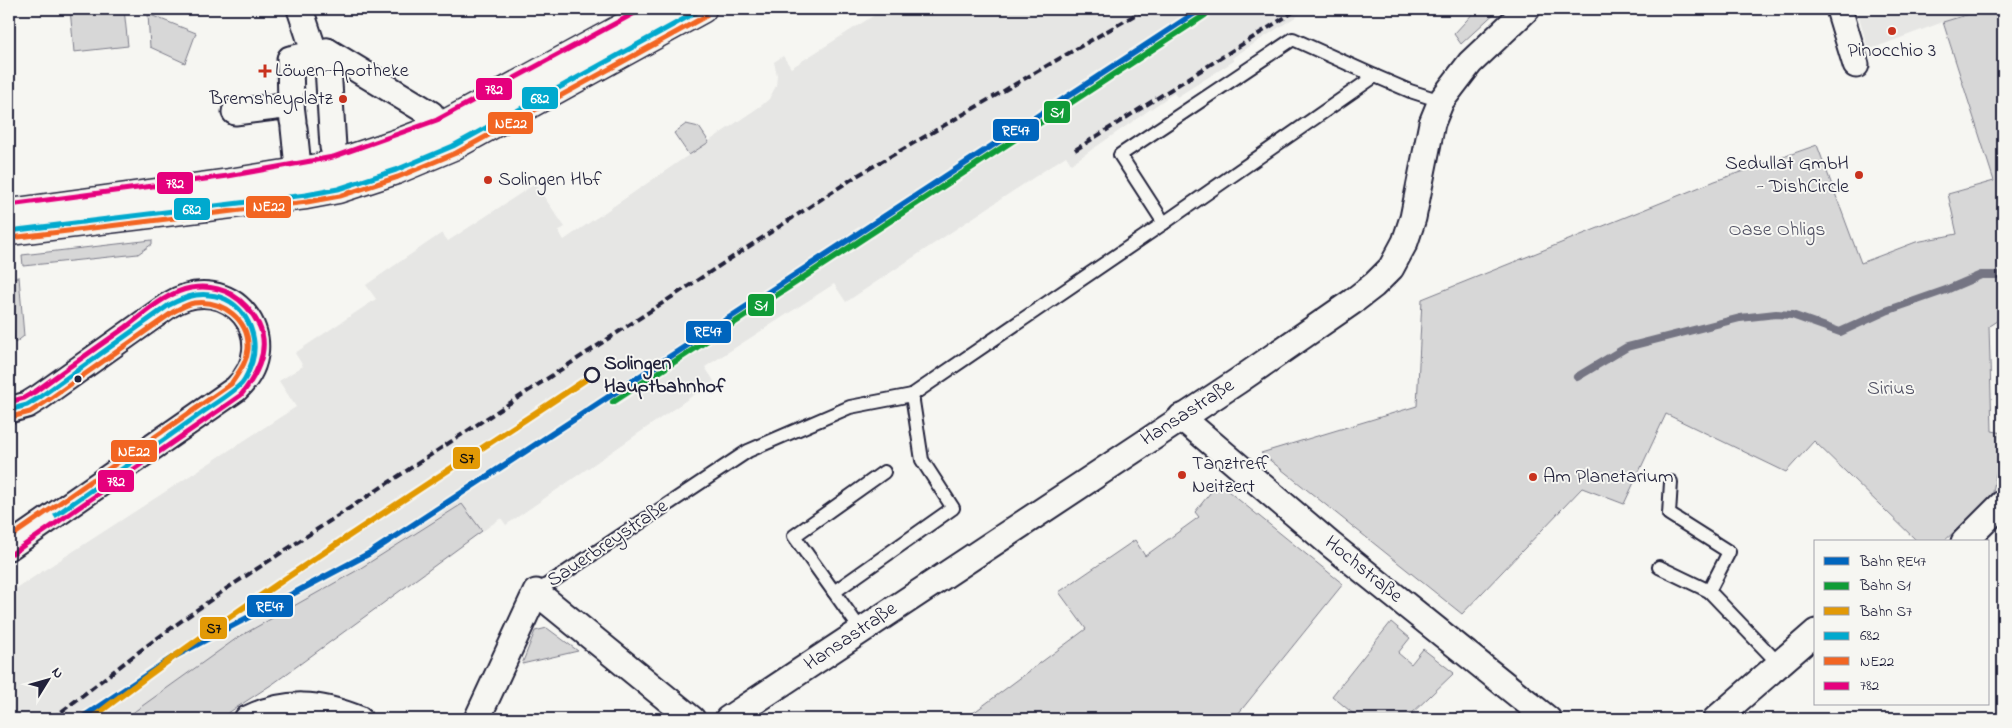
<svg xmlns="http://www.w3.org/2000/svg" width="2012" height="728" font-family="'Indie Flower',sans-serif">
<rect width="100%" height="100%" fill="#f6f6f2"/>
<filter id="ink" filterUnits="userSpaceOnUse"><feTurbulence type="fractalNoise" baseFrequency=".02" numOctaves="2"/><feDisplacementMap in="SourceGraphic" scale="10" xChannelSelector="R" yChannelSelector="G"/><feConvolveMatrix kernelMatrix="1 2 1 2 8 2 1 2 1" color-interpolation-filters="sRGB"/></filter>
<g filter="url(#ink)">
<g fill="#e6e6e4">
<path d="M884,9H1308L1232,58L1234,61L1177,97L1174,93L1071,164L1066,156L846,302L834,284L705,367L714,381L506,525L501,518L494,523L274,683L219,719H9V593L296,407L279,381L303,366L295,353L376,299L366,285L442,233L448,241L535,184L565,227L558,231L564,240L762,105L769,99L776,86L777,75L774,62L783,56L791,68Z"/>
<path d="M1857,9H1986L1943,22L1868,50Z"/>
</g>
<g fill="#d7d7d7" stroke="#7c7c89">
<path d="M70,9H124L128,46L74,52Z"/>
<path d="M1477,9H1499L1461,44L1454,34Z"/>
<path d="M1986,9H2003V317L1989,326L1992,431L2003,433V449L1998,463L1993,492L1989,500L1943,542H1918L1814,441L1786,472L1666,414L1624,504L1582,488L1462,614L1261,453L1417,406L1422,299L1715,181L1817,145L1861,263L1916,242L1957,234L1948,194L1994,181L1943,22Z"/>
<path d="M148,14L196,33L185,63L150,47Z"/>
<path d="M686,124L699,127L709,142L689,155L674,133Z"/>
<path d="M152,240V244L138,254L23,266L22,255Z"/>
<path d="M19,277L24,336L15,343L9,278Z"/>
<path d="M1218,483L1343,584L1234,719H965L1086,629L1059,592L1135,540L1145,556L1199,517L1195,512Z"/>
<path d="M462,504L482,531L274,683L219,719H124L237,638L356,571Z"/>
<path d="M1391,622L1410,638L1398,653L1411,664L1423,649L1454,673L1406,719H1354L1356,716L1332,696Z"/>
<path d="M547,628L578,651L522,664L535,631Z"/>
</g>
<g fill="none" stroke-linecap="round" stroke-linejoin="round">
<path stroke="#757583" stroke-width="8" d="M1577,377L1627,347L1740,318L1776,314L1792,315L1840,332L1886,311L1946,290L1981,275H2003"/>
<defs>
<g id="lane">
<path d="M1164,223L1120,155L1293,39L1375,76"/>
<path d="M1671,482L1669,514L1729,552L1709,591L1779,664"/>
<path d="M1659,567L1709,591"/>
<path d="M536,592L748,451L850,407L912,395L1164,223L1375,76L1410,91L1441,101"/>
<path d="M834,592L794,536L884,472"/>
<path d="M861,630L834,592L953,508L922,460L912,395"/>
</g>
<g id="street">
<path d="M300,9L315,54"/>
<path d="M1839,9L1856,65"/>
<path d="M327,51L431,114"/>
<path d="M291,105L290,59L327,51L333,147"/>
<path d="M235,112L291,105L293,121"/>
<path d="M294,128L297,157"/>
<path d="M9,410L27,405L40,397L169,305C230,267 287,340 236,389L9,547"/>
<path d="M1181,417L1330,544L1548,719"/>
<path d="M1964,542L2003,503"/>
<path d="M247,719C287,700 319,703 359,719"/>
<path d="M477,719L536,592L692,719"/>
<path d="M728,719L1238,381L1352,302L1374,285L1391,268L1405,242L1413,218L1432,123L1441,101L1470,63L1527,9"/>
<path d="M1716,719L1816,632"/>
</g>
<g id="secondary">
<path d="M9,213L229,183L304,171L335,164L398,143L440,127L657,9"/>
<path d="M9,231L306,195L338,189L396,170L453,146L702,9"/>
</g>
</defs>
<use href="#lane" stroke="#22223b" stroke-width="16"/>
<use href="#street" stroke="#22223b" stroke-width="29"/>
<use href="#secondary" stroke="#22223b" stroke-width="31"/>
<use href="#lane" stroke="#f6f6f2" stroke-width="12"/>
<use href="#street" stroke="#f6f6f2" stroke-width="25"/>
<use href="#secondary" stroke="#f6f6f2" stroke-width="28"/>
<g stroke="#22223b" stroke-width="4" stroke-dasharray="8 4" stroke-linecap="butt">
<path d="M1075,150L1298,9"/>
<path d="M52,719L145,647L226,589L855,177L1145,9"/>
</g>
<defs>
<g id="bus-1">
<path d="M9,231L306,195L338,189L396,170L453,146L702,9"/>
<path d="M9,410L27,405L40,397L169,305C182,299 194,293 209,295C241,297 261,332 252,362C250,368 246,378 242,383C232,394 209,407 196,417C150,450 103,482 56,515"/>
</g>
<g id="bus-2">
<path d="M10,238L307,202L340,196L398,177L456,153L706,16"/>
<path d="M9,538L231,384C238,373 247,363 248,349C250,320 222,299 194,303C187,304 179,309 173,312L44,403L30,412L11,417"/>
</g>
<g id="bus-3">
<path d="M9,205L228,176L333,157L437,120L642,9"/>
<path d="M9,402L24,398L36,391C66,369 96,348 126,327C145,313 167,292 191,288C222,283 245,298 259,325C271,350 256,376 241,395L13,553"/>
</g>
</defs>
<use href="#bus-1" stroke="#f6f6f2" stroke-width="9"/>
<use href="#bus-2" stroke="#f6f6f2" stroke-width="9"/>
<use href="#bus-3" stroke="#f6f6f2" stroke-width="9"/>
<use href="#bus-1" stroke="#00a9ce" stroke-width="5"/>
<use href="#bus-2" stroke="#f26522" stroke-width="5"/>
<use href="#bus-3" stroke="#e5007d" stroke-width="5"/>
<defs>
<path id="rail-1" d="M80,719L175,656L370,553L1201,9"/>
<path id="rail-2" d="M613,402L1205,15"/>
<path id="rail-3" d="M91,719C251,595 425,487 594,374"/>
</defs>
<use href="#rail-1" stroke="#f6f6f2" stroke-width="10"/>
<use href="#rail-2" stroke="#f6f6f2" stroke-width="10"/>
<use href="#rail-3" stroke="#f6f6f2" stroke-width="10"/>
<use href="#rail-1" stroke="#0065bd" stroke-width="6"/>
<use href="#rail-2" stroke="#109c37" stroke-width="6"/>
<use href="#rail-3" stroke="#e29906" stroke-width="6"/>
</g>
</g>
<g fill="#c8321e" stroke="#f6f6f2" stroke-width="2">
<circle cx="1892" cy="31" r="5"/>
<path d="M262.5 63.5h5v5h5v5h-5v5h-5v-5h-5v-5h5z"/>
<circle cx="343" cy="99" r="5"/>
<circle cx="1859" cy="175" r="5"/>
<circle cx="488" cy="180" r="5"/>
<circle cx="1182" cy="475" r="5"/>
<circle cx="1533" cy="477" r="5"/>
</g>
<circle fill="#f6f6f2" stroke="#22223b" stroke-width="2.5" cx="592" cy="375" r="7"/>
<circle fill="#22223b" stroke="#f6f6f2" stroke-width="2" cx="78" cy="379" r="4.5"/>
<g text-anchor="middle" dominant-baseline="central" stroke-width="4" stroke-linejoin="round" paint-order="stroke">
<g font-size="20" fill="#22223b" stroke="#f6f6f2" text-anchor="start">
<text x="1892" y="51" text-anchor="middle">Pinocchio 3</text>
<text x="275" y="71">Löwen-Apotheke</text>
<text x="333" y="99" text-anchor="end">Bremsheyplatz</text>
<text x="1849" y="164" text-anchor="end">Sedullat GmbH<tspan x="1849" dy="23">- DishCircle</tspan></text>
<text x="498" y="180">Solingen Hbf</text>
<text x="1192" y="464">Tanztreff<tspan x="1192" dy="23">Neitzert</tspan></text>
<text x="1543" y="477">Am Planetarium</text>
</g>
<g font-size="20" fill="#4f4f62" stroke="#f6f6f2">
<text x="1777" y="230">Oase Ohligs</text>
<text x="1891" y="389">Sirius</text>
</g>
<g font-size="20" font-weight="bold" fill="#22223b" stroke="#f6f6f2" text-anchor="start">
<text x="604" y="364">Solingen<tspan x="604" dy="23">Hauptbahnhof</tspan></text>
</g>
<g font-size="20" fill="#22223b" stroke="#f6f6f2">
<text transform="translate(1188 413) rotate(-33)">Hansastraße</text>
<text transform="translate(608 544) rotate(-34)">Sauerbreystraße</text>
<text transform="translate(1363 570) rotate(39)">Hochstraße</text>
<text transform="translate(851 637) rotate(-34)">Hansastraße</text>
</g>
</g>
<g stroke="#f6f6f2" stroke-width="2">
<rect x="475" y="77" width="38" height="24" rx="5" fill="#e5007d"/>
<rect x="521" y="86" width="38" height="24" rx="5" fill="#00a9ce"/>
<rect x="1043" y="100" width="28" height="24" rx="5" fill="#109c37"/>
<rect x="487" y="111" width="47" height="24" rx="5" fill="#f26522"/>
<rect x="992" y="118" width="48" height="24" rx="5" fill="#0065bd"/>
<rect x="156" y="171" width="38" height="24" rx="5" fill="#e5007d"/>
<rect x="245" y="195" width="47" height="24" rx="5" fill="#f26522"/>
<rect x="173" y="197" width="38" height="24" rx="5" fill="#00a9ce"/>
<rect x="747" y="293" width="28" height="24" rx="5" fill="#109c37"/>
<rect x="685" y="320" width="47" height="24" rx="5" fill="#0065bd"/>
<rect x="110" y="439" width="48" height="24" rx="5" fill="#f26522"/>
<rect x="452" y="446" width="29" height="24" rx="5" fill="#e29906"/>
<rect x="97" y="469" width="38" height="24" rx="5" fill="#e5007d"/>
<rect x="246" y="594" width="48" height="24" rx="5" fill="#0065bd"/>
<rect x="199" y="616" width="29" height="24" rx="5" fill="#e29906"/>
</g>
<g font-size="14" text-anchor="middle" font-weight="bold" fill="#fff">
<text x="494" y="94">782</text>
<text x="540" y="103">682</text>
<text x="1057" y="117">S1</text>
<text x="511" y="128">NE22</text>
<text x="1016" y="135">RE47</text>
<text x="175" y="188">782</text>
<text x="269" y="211">NE22</text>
<text x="192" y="214">682</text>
<text x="761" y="310">S1</text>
<text x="708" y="336">RE47</text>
<text x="134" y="456">NE22</text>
<text x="116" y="486">782</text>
<text x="270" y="611">RE47</text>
</g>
<g font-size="14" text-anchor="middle" font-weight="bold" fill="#111">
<text x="467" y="463">S7</text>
<text x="214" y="633">S7</text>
</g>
<rect width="2012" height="728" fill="none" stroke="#f6f6f2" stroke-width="30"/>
<rect x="15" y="15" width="1982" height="698" fill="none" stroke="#22223b" stroke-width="2" filter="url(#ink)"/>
<rect x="1814" y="540" width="175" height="165" fill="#f6f6f2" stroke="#a1a1a9"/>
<rect x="1824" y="557" width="25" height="8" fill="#0065bd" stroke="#a1a1a9"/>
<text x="1860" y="566" font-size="15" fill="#22223b">Bahn RE47</text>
<rect x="1824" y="582" width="25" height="8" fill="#109c37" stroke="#a1a1a9"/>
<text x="1860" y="590" font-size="15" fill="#22223b">Bahn S1</text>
<rect x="1824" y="607" width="25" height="8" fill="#e29906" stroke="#a1a1a9"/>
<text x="1860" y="616" font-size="15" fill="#22223b">Bahn S7</text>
<rect x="1824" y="632" width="25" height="8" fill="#00a9ce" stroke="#a1a1a9"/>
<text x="1860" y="640" font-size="15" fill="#22223b">682</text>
<rect x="1824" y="657" width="25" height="8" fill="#f26522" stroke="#a1a1a9"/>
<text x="1860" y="666" font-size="15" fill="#22223b">NE22</text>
<rect x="1824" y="682" width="25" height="8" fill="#e5007d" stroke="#a1a1a9"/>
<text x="1860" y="690" font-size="15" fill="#22223b">782</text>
<g transform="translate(48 680) rotate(53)" stroke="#f6f6f2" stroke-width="4" paint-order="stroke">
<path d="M0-4L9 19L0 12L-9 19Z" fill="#22223b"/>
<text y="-8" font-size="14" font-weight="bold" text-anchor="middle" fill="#22223b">N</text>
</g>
</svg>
